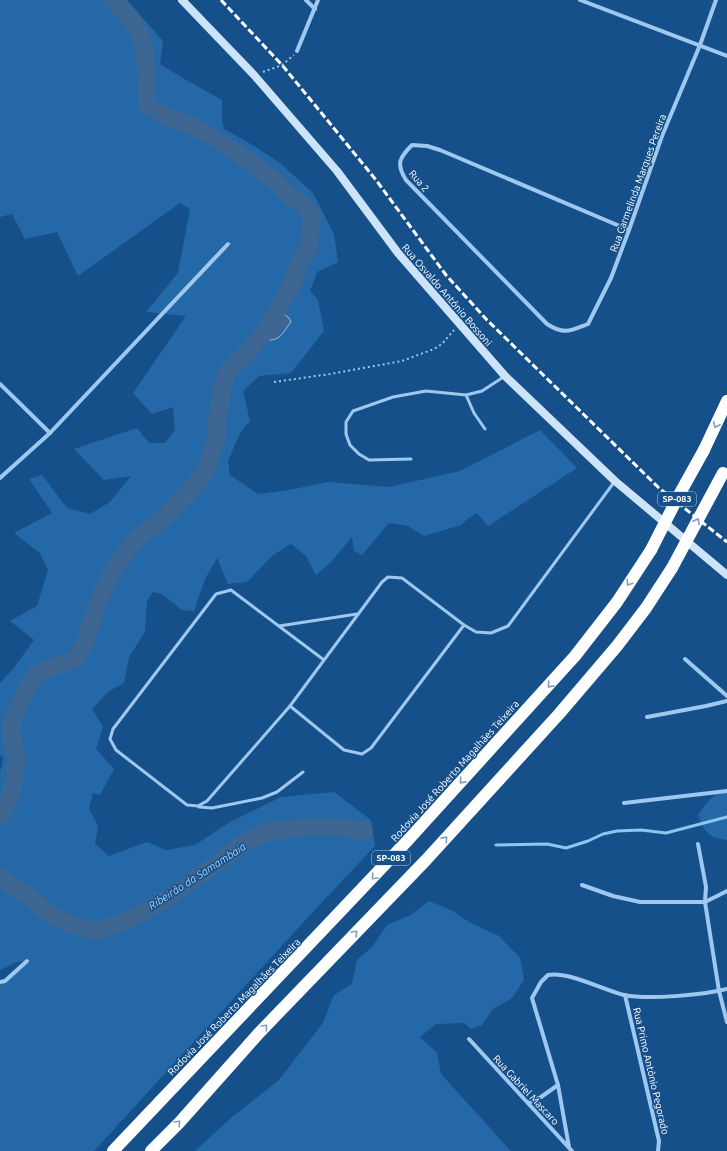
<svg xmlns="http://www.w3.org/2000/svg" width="727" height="1151" font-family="Ubuntu,sans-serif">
<rect width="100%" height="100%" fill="#16508a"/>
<g fill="#2568a7">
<path d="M0,0H127L163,41L160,64L181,77L222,100V120L224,129L254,146L280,163L313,193L334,234L338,262L317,272L310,291L318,300L324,331L291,373L259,376L243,391L250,421L240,433L228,461L230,475L258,494L289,490L328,482L389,487L460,471L540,430L577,468L488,526L477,513L466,520L461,525L424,536L408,526L389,523L362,555L354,551L352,537L331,562L316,575L306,556L291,544L273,555L247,582L228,584L217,558L205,579L194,611L182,610L162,594L153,592L147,601L145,632L129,657L124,683L109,691L92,709L103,727L96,749L114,769L100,795L93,793L89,809L98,826L95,844L109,856L147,842L166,850L195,845L230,822L281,797L334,792L371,820L375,846L311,914L94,1151H0V982L5,981L27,961L17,962L0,970V771L2,766L3,757L0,756V683L13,669L34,640L10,621L37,606L48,570L40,553L14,533L52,513L29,479L42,475L67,508L90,514L110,502L131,476L104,480L74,449L137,428L149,443H165L175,430L173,407L152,414L133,393L186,316L146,312L178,273L190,209L180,203L78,276L57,232L25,239L12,214L0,217Z"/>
<path d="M727,789V840C708,838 704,831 698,814C706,804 714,793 727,789Z"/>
<path d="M429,901L453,911L469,922L499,936L520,958L524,980L512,998L493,1009L482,1025L471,1029L464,1023L436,1024L420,1037L437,1053L441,1074L511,1151H195L231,1118L279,1080L323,1023L334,995L352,984L357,960L372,947L387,925L411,915Z"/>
</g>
<path fill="#3d6792" stroke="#90c4f1" d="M285,315L289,318L291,322C282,333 280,343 264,339L273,327Z"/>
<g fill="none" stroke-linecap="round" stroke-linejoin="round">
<path stroke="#90c4f1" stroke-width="3" d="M496,845L547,844L566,848L588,841L603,834L617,831L641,830L666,833L727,817"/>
<g stroke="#3d6792" stroke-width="18">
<path d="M0,816L9,800L15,776L16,755L11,734L13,718L29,685L36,674L60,664L76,659L84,645L103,591L113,571L123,556L135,540L163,519L203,476L217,437V421L222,388L227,372L254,345L266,330L289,290L300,263L309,246L312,216L302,204L286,193L273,179L239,154L204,132L185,123L171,119L148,106C145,88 147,69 145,51C143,32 127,12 112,0"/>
<path d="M0,876L8,884L28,895L47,913L67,923L95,931L118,924L134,917L169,897L219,862L243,844L259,835L273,831L311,827H339L364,831"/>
</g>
<g stroke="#9ec8ef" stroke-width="2" stroke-dasharray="2 3" stroke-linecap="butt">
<path d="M263,72L282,65L294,55"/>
<path d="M274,382L330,374L402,361L434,349L442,344L454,330"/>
</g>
<g stroke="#9ec8ef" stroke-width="3">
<path d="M466,395L474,413L485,429"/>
<path d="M411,459L369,460L359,454L350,445L346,434V422L353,411L393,397L426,391L466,395L482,391L505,376"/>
<path d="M279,626L357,614"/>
<path d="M324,660L231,590L216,594L113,729L110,739L116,750L187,805L198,806L207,801L290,706L382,582L388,577L402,578L464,625L476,632L491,633L508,626L615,481"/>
<path d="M290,706L344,750L362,754L371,748L464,625"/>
<path d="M199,807L212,808L262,798L277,792L303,772"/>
</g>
<g stroke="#9ec8ef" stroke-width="4">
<path d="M306,0L315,9"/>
<path d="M580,0L727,56"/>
<path d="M297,51L318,0"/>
<path d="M629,230L440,150L427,146L412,145C399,158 396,164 406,180L547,324C564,335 570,331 588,324L611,278L629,230L662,136L700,45L716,0"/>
<path d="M0,384L50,433"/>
<path d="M0,478L50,433L228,244"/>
<path d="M685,659L727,696"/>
<path d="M647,717L706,706L727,701"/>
<path d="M624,803L727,791"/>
<path d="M698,844L706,887L705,902L719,991L727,1022"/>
<path d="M582,885L613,896L640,902H705L727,891"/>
<path d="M0,982L5,981L27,961"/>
<path d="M625,995L659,1141L658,1151"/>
<path d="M469,1039L572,1151"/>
<path d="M528,1103L541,1097L558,1085"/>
<path d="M569,1147L558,1085L532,998L541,982L548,975C568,971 603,990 624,995C648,1000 703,995 727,989"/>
</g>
<path stroke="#cce3fa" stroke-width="8" d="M182,0L254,75L337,171L398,253L505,376L615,481L727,575"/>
<g stroke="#fff" stroke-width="12">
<path d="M704,450L727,401"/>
<path d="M113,1151L409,839L575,656L617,602L651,550"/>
<path d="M151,1151L179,1123L259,1033L426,860L559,714L617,646L646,608L672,568"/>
</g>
<path stroke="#fff" stroke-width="3" stroke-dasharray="7 3" stroke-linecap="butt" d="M221,0L282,65L328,121L376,180L446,275L487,320L659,488L727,542"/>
<g stroke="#fff" stroke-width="12">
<path d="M651,550L679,495L704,450"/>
<path d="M672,568L723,473"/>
</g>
</g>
<defs><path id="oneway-chevron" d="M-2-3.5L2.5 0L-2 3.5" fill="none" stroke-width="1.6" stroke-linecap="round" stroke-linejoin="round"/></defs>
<g stroke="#7f9fbf">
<use href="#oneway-chevron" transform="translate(716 425) rotate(115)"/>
<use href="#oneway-chevron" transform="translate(697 521) rotate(-63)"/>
<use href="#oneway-chevron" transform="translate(629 583) rotate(124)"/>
<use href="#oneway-chevron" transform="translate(550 685) rotate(132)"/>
<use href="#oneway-chevron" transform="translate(462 781) rotate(132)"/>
<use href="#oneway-chevron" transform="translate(445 839) rotate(-48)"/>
<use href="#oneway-chevron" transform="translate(374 877) rotate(133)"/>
<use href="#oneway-chevron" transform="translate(355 933) rotate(-46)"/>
<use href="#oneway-chevron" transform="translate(265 1027) rotate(-46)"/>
<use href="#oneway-chevron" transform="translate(178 1123) rotate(-47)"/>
</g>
<g text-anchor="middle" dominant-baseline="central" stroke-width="3" stroke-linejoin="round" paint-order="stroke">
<g fill="#16508a" stroke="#b9cadc" stroke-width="1">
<rect x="658" y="492" width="38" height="14" rx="3"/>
<rect x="372" y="851" width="38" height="14" rx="3"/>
</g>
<g font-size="9" font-weight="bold" fill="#fff">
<text x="677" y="499">SP-083</text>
<text x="391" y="858">SP-083</text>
</g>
<g font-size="10" fill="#fff" stroke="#16508a">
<text transform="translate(419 181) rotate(49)">Rua 2</text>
<text transform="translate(638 183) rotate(-70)">Rua Carmelinda Marques Pereira</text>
<text transform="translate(447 295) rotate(49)">Rua Osvaldo Antônio Bossoni</text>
<text transform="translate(455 771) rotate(-48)">Rodovia José Roberto Magalhães Teixeira</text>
<text transform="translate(234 1007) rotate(-46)">Rodovia José Roberto Magalhães Teixeira</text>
<text transform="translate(651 1071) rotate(77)">Rua Primo Antônio Pegorado</text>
<text transform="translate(526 1090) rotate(47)">Rua Gabriel Mascaro</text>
</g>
<g font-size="11" font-style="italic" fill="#aad1f6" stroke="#16508a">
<text transform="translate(197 876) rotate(-33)">Ribeirão da Samambaia</text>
</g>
</g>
</svg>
